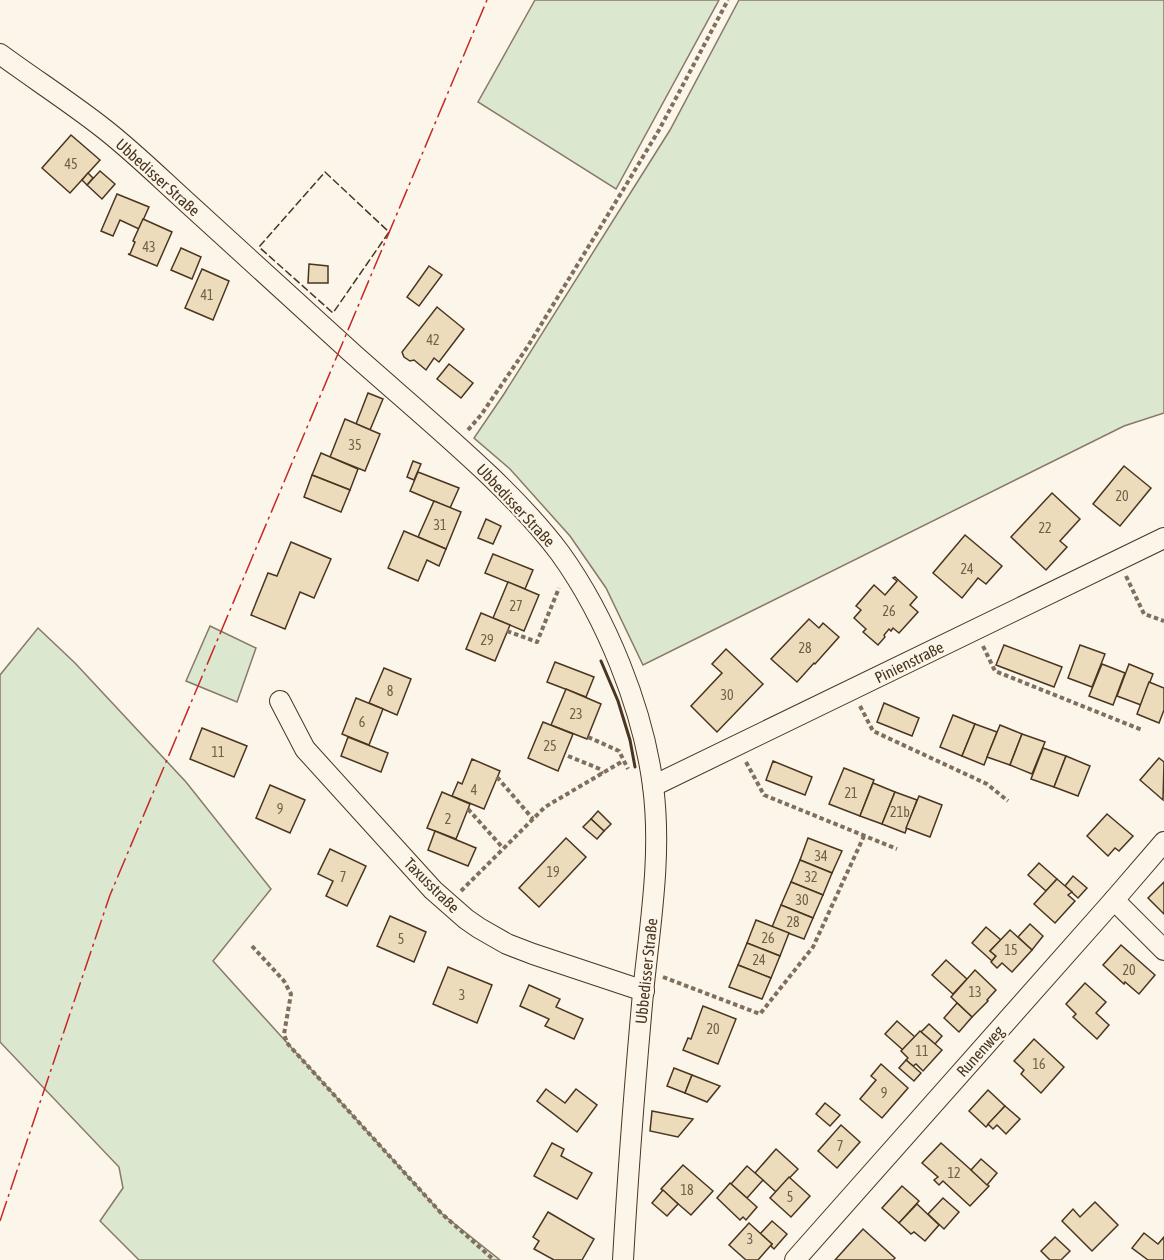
<svg xmlns="http://www.w3.org/2000/svg" width="1164" height="1260" font-family="'Asap Condensed',sans-serif">
<rect width="100%" height="100%" fill="#fbf6e9"/>
<g fill="#dce7d0" stroke="#887966" stroke-width="1.5">
<path d="M535,0H719L616,189L478,102Z"/>
<path d="M739,0H1164V413L1124,426L643,665L606,588L570,536L510,469L474,438L504,394L670,130Z"/>
<path d="M210,626L256,648L237,702L186,681Z"/>
<path d="M38,628L75,663L186,782L271,889L213,961L441,1213L500,1260H139L100,1221L123,1188L119,1167L0,1042V675Z"/>
</g>
<g fill="#ecdcbc" stroke="#4a3520" stroke-width="1.5">
<path d="M71,135L100,160L70,193L42,168Z"/>
<path d="M100,171L115,184L102,199L87,185Z"/>
<path d="M88,173L93,178L87,185L82,180Z"/>
<path d="M117,194L149,207L139,229L120,220L113,236L101,231Z"/>
<path d="M143,219L172,232L157,266L128,254H130L135,242L133,241Z"/>
<path d="M181,248L201,257L192,279L171,270Z"/>
<path d="M309,264L328,266V283H308Z"/>
<path d="M429,266L442,275L419,306L407,297Z"/>
<path d="M202,269L229,281L213,320L185,308Z"/>
<path d="M437,307L464,329L439,362L434,358L426,370L414,360L410,361L404,357L402,352Z"/>
<path d="M449,364L473,383L461,398L437,379Z"/>
<path d="M368,393L383,399L370,430L356,424Z"/>
<path d="M345,419L380,434L365,471L330,457Z"/>
<path d="M321,453L358,469L350,490L312,475Z"/>
<path d="M413,461L421,464L414,480L407,477Z"/>
<path d="M1124,466L1151,488L1120,526L1093,504Z"/>
<path d="M418,472L459,488L450,508L410,491Z"/>
<path d="M312,475L350,490L341,512L304,497Z"/>
<path d="M1052,493L1080,519L1060,541L1067,547L1046,570L1011,537Z"/>
<path d="M434,501L461,512L446,549L418,537Z"/>
<path d="M486,519L501,526L493,544L478,538Z"/>
<path d="M404,531L446,549L439,566L427,560L418,581L388,568Z"/>
<path d="M965,535L1002,566L986,584L978,578L962,598L933,573Z"/>
<path d="M291,542L331,559L314,598L300,592L285,629L251,615L268,573L277,576Z"/>
<path d="M493,554L533,570L525,589L485,573Z"/>
<path d="M895,577L917,597L910,605L918,612L899,633L893,628L891,631L889,629L884,635L885,637L878,645L863,632L866,629L854,618L861,610L856,606L874,585L885,595L897,581L893,578Z"/>
<path d="M508,582L539,595L524,631L493,618Z"/>
<path d="M481,613L510,625L495,661L466,649Z"/>
<path d="M809,619L819,628L823,623L839,637L815,664L814,663L797,682L771,659Z"/>
<path d="M1004,645L1062,667L1054,687L996,665Z"/>
<path d="M1080,645L1105,654L1092,687L1068,678Z"/>
<path d="M726,649L763,684L717,732L691,706L722,673L712,664Z"/>
<path d="M555,662L594,677L586,697L547,682Z"/>
<path d="M1102,664L1125,673L1113,705L1089,696Z"/>
<path d="M1129,664L1153,674L1141,705L1117,696Z"/>
<path d="M384,668L411,679L397,715L369,703Z"/>
<path d="M1149,682L1164,688V710L1159,723L1137,714Z"/>
<path d="M566,689L601,704L587,739L551,725Z"/>
<path d="M356,698L383,709L369,745L342,734Z"/>
<path d="M884,703L919,718L912,736L877,722Z"/>
<path d="M953,715L975,724L962,756L940,747Z"/>
<path d="M543,722L573,734L558,771L528,758Z"/>
<path d="M975,724L997,732L984,765L962,756Z"/>
<path d="M1000,725L1022,734L1010,765L987,757Z"/>
<path d="M202,728L247,746L234,777L190,759Z"/>
<path d="M1022,734L1045,742L1032,774L1010,765Z"/>
<path d="M348,737L388,753L381,772L341,756Z"/>
<path d="M1043,748L1066,756L1054,787L1031,779Z"/>
<path d="M1066,756L1090,766L1078,796L1054,787Z"/>
<path d="M1159,758L1164,762L1163,800L1140,780Z"/>
<path d="M472,759L500,771L484,809L452,796L458,782L462,784Z"/>
<path d="M773,761L812,777L805,795L766,780Z"/>
<path d="M844,768L874,780L860,816L829,804Z"/>
<path d="M873,783L895,792L882,824L860,816Z"/>
<path d="M270,785L305,800L290,833L256,818Z"/>
<path d="M442,792L470,804L456,839L427,828Z"/>
<path d="M895,792L917,800L905,833L882,824Z"/>
<path d="M919,796L942,805L930,837L906,828Z"/>
<path d="M598,811L611,824L604,831L591,819Z"/>
<path d="M1107,814L1133,836L1119,851L1115,848L1108,856L1087,836Z"/>
<path d="M591,819L604,831L597,839L583,827Z"/>
<path d="M435,831L476,848L468,866L428,850Z"/>
<path d="M566,838L586,857L539,907L519,888Z"/>
<path d="M808,838L842,851L832,873L800,860Z"/>
<path d="M330,849L366,866L347,906L326,896L333,881L318,874Z"/>
<path d="M800,860L832,873L823,895L791,882Z"/>
<path d="M1039,863L1057,879L1046,891L1028,875Z"/>
<path d="M1073,876L1087,888L1078,898L1065,886Z"/>
<path d="M1057,879L1072,892L1068,895L1075,901L1055,923L1034,904Z"/>
<path d="M791,882L823,895L813,918L781,905Z"/>
<path d="M1164,882V914L1148,898Z"/>
<path d="M781,905L813,918L804,939L772,927Z"/>
<path d="M390,916L426,932L414,962L377,946Z"/>
<path d="M756,920L789,933L780,956L747,943Z"/>
<path d="M1030,924L1043,936L1032,950L1018,937Z"/>
<path d="M986,927L1001,940L990,951L996,956L992,961L972,943Z"/>
<path d="M1010,930L1032,950L1012,972L1002,963L997,968L991,962L996,956L990,951Z"/>
<path d="M747,943L780,956L771,978L738,965Z"/>
<path d="M1121,945L1155,975L1139,994L1125,982L1124,984L1103,965Z"/>
<path d="M946,960L967,979L953,994L932,975Z"/>
<path d="M738,965L771,978L762,999L729,987Z"/>
<path d="M448,967L492,985L477,1023L433,1004Z"/>
<path d="M975,970L996,990L987,1000L988,1001L972,1017L951,997Z"/>
<path d="M1085,983L1106,1002L1096,1013L1109,1025L1097,1039L1073,1017L1076,1014L1066,1004Z"/>
<path d="M529,985L560,999L556,1007L583,1019L574,1039L545,1026L549,1019L520,1006Z"/>
<path d="M957,1003L972,1017L959,1032L944,1018Z"/>
<path d="M703,1006L736,1019L718,1064L683,1050L688,1038L691,1039Z"/>
<path d="M897,1021L915,1037L903,1050L885,1034Z"/>
<path d="M929,1024L942,1036L935,1044L921,1032Z"/>
<path d="M920,1031L942,1050L923,1071L916,1064L913,1066L906,1060L908,1058L901,1051Z"/>
<path d="M1034,1039L1064,1067L1041,1093L1021,1074L1024,1070L1014,1061Z"/>
<path d="M906,1060L921,1073L914,1081L899,1068Z"/>
<path d="M881,1064L908,1088L882,1118L860,1099L876,1080L871,1076Z"/>
<path d="M674,1068L692,1075L685,1093L667,1086Z"/>
<path d="M692,1075L720,1086L707,1102L685,1093Z"/>
<path d="M546,1089L565,1103L576,1089L597,1105L577,1132L537,1101Z"/>
<path d="M988,1090L1005,1106L986,1127L969,1111Z"/>
<path d="M825,1103L840,1115L830,1126L816,1114Z"/>
<path d="M1005,1106L1020,1119L1006,1134L997,1125L993,1129L988,1124Z"/>
<path d="M652,1111L693,1119L678,1137L650,1131Z"/>
<path d="M841,1125L860,1142L837,1168L818,1151Z"/>
<path d="M552,1143L564,1149L561,1156L592,1173L577,1199L534,1176Z"/>
<path d="M941,1143L989,1186L970,1206L943,1181L939,1185L934,1180L938,1177L922,1163Z"/>
<path d="M776,1149L798,1169L776,1192L755,1173Z"/>
<path d="M981,1159L997,1173L987,1185L971,1170Z"/>
<path d="M683,1165L713,1191L691,1215L661,1189Z"/>
<path d="M747,1166L763,1180L747,1198L731,1184Z"/>
<path d="M789,1177L810,1196L791,1217L770,1198Z"/>
<path d="M730,1183L757,1207L746,1220L743,1217L740,1220L717,1198Z"/>
<path d="M902,1186L919,1201L899,1223L882,1208Z"/>
<path d="M663,1190L678,1204L667,1216L652,1203Z"/>
<path d="M943,1198L959,1212L944,1229L928,1214Z"/>
<path d="M1095,1202L1118,1225L1092,1251L1062,1221L1073,1209L1080,1217Z"/>
<path d="M917,1204L939,1225L925,1241L914,1232L911,1234L899,1223Z"/>
<path d="M548,1212L594,1239L582,1260H554L534,1249L539,1241L533,1237Z"/>
<path d="M772,1221L787,1234L774,1249L771,1246L772,1244L760,1234Z"/>
<path d="M749,1223L772,1244L758,1260H746L729,1245Z"/>
<path d="M863,1229L895,1258L893,1260H835Z"/>
<path d="M1144,1233L1158,1244L1164,1237V1260H1148L1132,1248Z"/>
<path d="M1055,1237L1070,1251L1061,1260H1050L1041,1251Z"/>
</g>
<g fill="none" stroke-linecap="round" stroke-linejoin="round">
<defs>
<g id="street">
<path d="M0,54C34,79 70,102 103,128C134,152 162,180 192,207C245,256 298,304 351,352C397,393 445,433 490,476C515,500 539,525 560,553C606,617 643,708 653,786C662,855 650,924 643,993C635,1082 628,1171 623,1260"/>
<path d="M280,701L305,749L433,890L466,919L479,928L507,944L533,954L644,991"/>
<path d="M653,786L1164,538"/>
<path d="M1114,900L1164,950"/>
<path d="M795,1260L1114,900L1164,842"/>
</g>
</defs>
<use href="#street" stroke="#4a3520" stroke-width="22"/>
<g stroke="#7f6f5c" stroke-width="4" stroke-dasharray="4.5 3" stroke-linecap="butt">
<path d="M468,430L481,415L528,346L623,190L659,130L728,0"/>
<path d="M1126,576L1144,614L1164,621"/>
<path d="M507,631L537,642L559,588"/>
<path d="M983,646L995,671L1142,730"/>
<path d="M860,706L873,731L987,784L1008,801"/>
<path d="M588,737L619,751L628,769"/>
<path d="M568,756L600,769L602,774"/>
<path d="M746,762L764,795L897,849"/>
<path d="M497,777L533,819"/>
<path d="M468,809L503,848"/>
<path d="M461,891L545,807L623,761"/>
<path d="M252,946L284,981L291,994L284,1034L287,1043L441,1213L494,1260"/>
<path d="M663,977L760,1014L813,947L864,836"/>
</g>
<use href="#street" stroke="#fbf6e9" stroke-width="20"/>
<path stroke="#4a3520" stroke-width="1.5" stroke-dasharray="8 3" stroke-linecap="butt" d="M325,172L389,232L333,313L259,247Z"/>
<path stroke="#4a3520" stroke-width="3" d="M601,661L618,701L630,740L635,767"/>
<path stroke="#c62828" stroke-width="1.5" stroke-dasharray="21 4.5 3 4.5" stroke-linecap="butt" d="M0,1221L110,895L487,0"/>
</g>
<g text-anchor="middle" dominant-baseline="central" stroke-width="4.5" stroke-linejoin="round" paint-order="stroke">
<g font-size="14" fill="#725f47">
<text x="71" y="164">45</text>
<text x="149" y="247">43</text>
<text x="207" y="295">41</text>
<text x="433" y="340">42</text>
<text x="355" y="445">35</text>
<text x="1122" y="496">20</text>
<text x="440" y="525">31</text>
<text x="1045" y="528">22</text>
<text x="967" y="569">24</text>
<text x="516" y="606">27</text>
<text x="889" y="611">26</text>
<text x="487" y="640">29</text>
<text x="805" y="648">28</text>
<text x="390" y="691">8</text>
<text x="727" y="695">30</text>
<text x="576" y="714">23</text>
<text x="362" y="722">6</text>
<text x="550" y="746">25</text>
<text x="218" y="752">11</text>
<text x="474" y="790">4</text>
<text x="851" y="793">21</text>
<text x="280" y="809">9</text>
<text x="900" y="812">21b</text>
<text x="448" y="819">2</text>
<text x="821" y="856">34</text>
<text x="553" y="872">19</text>
<text x="343" y="877">7</text>
<text x="811" y="877">32</text>
<text x="802" y="900">30</text>
<text x="793" y="922">28</text>
<text x="768" y="938">26</text>
<text x="401" y="939">5</text>
<text x="1011" y="950">15</text>
<text x="759" y="960">24</text>
<text x="1129" y="970">20</text>
<text x="975" y="992">13</text>
<text x="462" y="995">3</text>
<text x="713" y="1029">20</text>
<text x="922" y="1051">11</text>
<text x="1039" y="1064">16</text>
<text x="884" y="1093">9</text>
<text x="840" y="1146">7</text>
<text x="954" y="1173">12</text>
<text x="687" y="1190">18</text>
<text x="790" y="1197">5</text>
<text x="750" y="1239">3</text>
</g>
<g font-size="16" fill="#4a3520" stroke="#fbf6e9">
<text transform="translate(158 177) rotate(42)">Ubbedisser Straße</text>
<text transform="translate(516 505) rotate(47)">Ubbedisser Straße</text>
<text transform="translate(909 662) rotate(-26)">Pinienstraße</text>
<text transform="translate(432 885) rotate(45)">Taxusstraße</text>
<text transform="translate(646 971) rotate(-84)">Ubbedisser Straße</text>
<text transform="translate(980 1051) rotate(-48)">Runenweg</text>
</g>
</g>
</svg>
